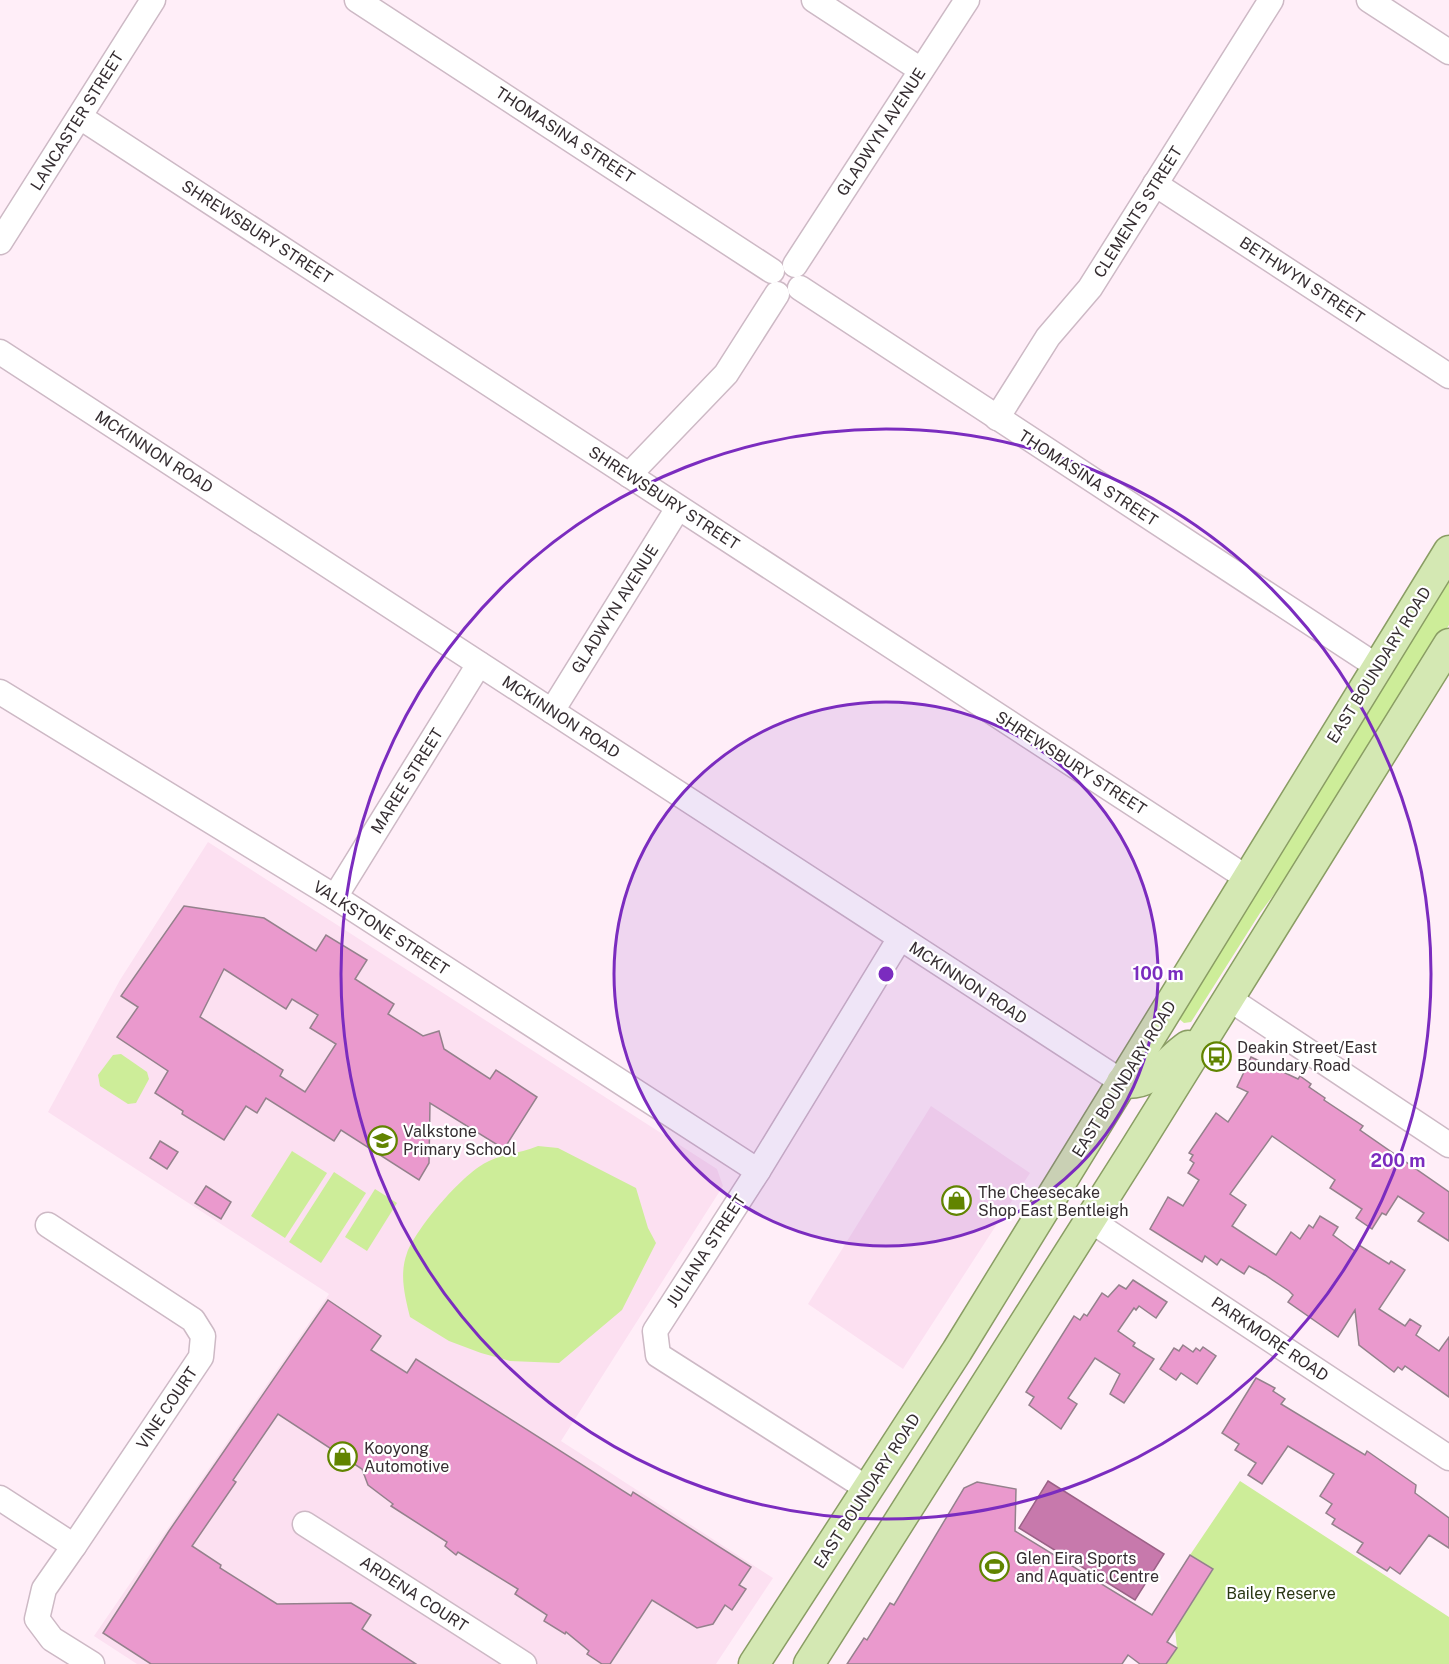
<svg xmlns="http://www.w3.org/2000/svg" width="1449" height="1664" font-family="'Public Sans',sans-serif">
<rect width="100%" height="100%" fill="#ffeef8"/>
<g fill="#fce0f1">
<path d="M208,842L717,1169L723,1186L561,1441L773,1578L716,1664H137L94,1636L329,1294L48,1112L120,980Z"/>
<path d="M931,1106L1030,1173L903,1369L808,1304Z"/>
</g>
<g fill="#cded99">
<path d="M1449,572V625L1320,833L1260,913L1193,1019L1191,1022L1184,1023L1178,1018Z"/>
<path d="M121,1054L147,1072L149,1079L136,1103L128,1104L100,1086L98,1075L113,1055Z"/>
<path d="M538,1146L558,1148L636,1188L648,1228L656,1243L622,1310L559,1363L510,1361L481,1353L449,1341L410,1317C405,1296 399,1275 407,1253C417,1227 464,1172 489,1161C505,1153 522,1153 538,1146Z"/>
<path d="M292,1151L327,1173L285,1238L251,1216Z"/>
<path d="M334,1172L366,1193L321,1263L289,1242Z"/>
<path d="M375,1189L397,1203L367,1251L345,1237Z"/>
<path d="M1240,1481L1449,1617V1664H1166L1177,1648L1175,1629L1213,1570L1190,1555Z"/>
</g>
<path fill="#c779ac" stroke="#9b6287" stroke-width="1.5" d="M1048,1481L1164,1554L1135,1600L1019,1528Z"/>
<g fill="#ea99cd" stroke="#94818c" stroke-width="1.5" fill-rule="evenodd">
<path d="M184,906L264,918L316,951L326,935L367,960L355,979L394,1004L388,1014L423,1036L439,1031L444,1049L490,1079L496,1070L537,1097L504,1149L430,1103L429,1163L419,1180L341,1130L334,1141L266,1098L257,1113L246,1106L224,1140L182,1114L183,1111L155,1093L168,1071L117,1037L138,1007L121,996ZM224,969L286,1009L292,999L318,1015L310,1028L336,1044L305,1092L280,1076L283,1070L200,1017Z"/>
<path d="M1251,1057L1298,1079L1300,1076L1311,1084L1309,1087L1325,1098L1324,1100L1363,1126L1360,1130L1449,1192V1241L1418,1221L1424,1213L1398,1196L1386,1215L1382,1213L1372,1229L1356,1218L1362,1209L1330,1188L1335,1180L1272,1136L1230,1194L1246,1205L1232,1226L1276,1255L1291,1232L1300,1239L1309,1225L1313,1228L1320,1216L1338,1227L1333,1235L1355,1251L1359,1245L1389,1264L1391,1261L1405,1270L1379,1309L1405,1326L1410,1319L1421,1326L1416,1335L1439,1351L1449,1337V1397L1405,1366L1402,1370L1398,1367L1394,1372L1359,1345L1355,1310L1338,1337L1288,1302L1293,1295L1289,1291L1265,1275L1249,1266L1244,1274L1221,1259L1217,1265L1205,1256L1202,1262L1150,1229L1168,1197L1183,1206L1199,1180L1188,1173L1194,1163L1190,1160L1193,1155L1189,1153L1216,1113L1228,1122L1248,1092L1237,1087Z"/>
<path d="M160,1141L178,1152L167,1169L150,1158Z"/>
<path d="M206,1186L231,1202L221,1219L195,1203Z"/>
<path d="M1133,1280L1167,1302L1156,1318L1139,1306L1136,1310L1134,1308L1118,1331L1135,1343L1133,1346L1154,1359L1124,1403L1110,1394L1120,1374L1095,1358L1068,1398L1077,1404L1061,1429L1029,1405L1034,1397L1026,1392L1074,1316L1080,1320L1084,1314L1087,1316L1102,1293L1108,1297L1119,1285L1126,1289Z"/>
<path d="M328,1300L381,1336L371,1350L407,1373L416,1359L631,1496L633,1492L751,1567L739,1585L746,1589L732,1610L725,1605L713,1624L697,1628L652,1600L610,1664H602L587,1654L589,1651L566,1632L565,1634L544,1621L547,1615L515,1594L518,1589L458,1552L456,1555L445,1546L447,1542L391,1506L393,1504L368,1485L362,1469L278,1414L233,1480L236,1482L192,1546L221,1565L220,1568L277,1604L351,1603L371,1615L362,1629L416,1664H151L103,1633L169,1531Z"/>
<path d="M1183,1345L1193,1352L1196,1348L1200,1351L1203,1347L1216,1356L1197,1384L1181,1373L1176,1380L1160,1369L1174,1348L1179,1351Z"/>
<path d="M1256,1378L1275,1388L1273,1391L1285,1399L1281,1404L1365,1455L1367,1451L1416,1485L1415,1493L1449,1518V1548L1429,1535L1400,1574L1390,1567L1387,1571L1357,1552L1363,1543L1332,1524L1335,1519L1326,1513L1332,1504L1320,1496L1334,1474L1288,1446L1262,1484L1248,1475L1256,1463L1235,1450L1239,1444L1222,1433Z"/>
<path d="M977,1482L1016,1489L1015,1531L1152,1615L1190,1555L1213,1569L1167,1642L1177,1648L1166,1664H1140L1128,1655L1122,1664H847L864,1638L867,1640L890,1603L894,1605L964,1488Z"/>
</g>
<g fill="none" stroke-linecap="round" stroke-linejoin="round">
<defs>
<g id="minor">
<path d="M357,0L772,271"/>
<path d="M814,0L921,70"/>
<path d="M1369,0L1449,52"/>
<path d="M80,117L1247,878"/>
<path d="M1155,184L1449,376"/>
<path d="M0,242L153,0"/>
<path d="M795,265L967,0"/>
<path d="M800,288L1378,667"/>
<path d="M0,352L1122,1082"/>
<path d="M997,418L1048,337L1090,288L1271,0"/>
<path d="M629,475L726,374L777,294"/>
<path d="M0,692L335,897L758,1171"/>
<path d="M552,711L678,508"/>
<path d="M335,897L479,664"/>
<path d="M1228,998L1449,1145"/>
<path d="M1090,1220L1449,1458"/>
<path d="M48,1225L193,1320L203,1336L201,1357L74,1546"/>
<path d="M868,1489L658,1355L655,1331L758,1171L900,938"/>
<path d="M0,1498L74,1546L44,1589L37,1619L52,1639L92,1664"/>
<path d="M305,1524L524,1664"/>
</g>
<g id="major">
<path d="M1122,1082C1151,1088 1167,1060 1188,1046"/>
<path d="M754,1664L957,1351L1449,551"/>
<path d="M809,1664L1135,1149L1449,644"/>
</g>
</defs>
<use href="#minor" stroke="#cdb9c5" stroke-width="27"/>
<use href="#major" stroke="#8a9d64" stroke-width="33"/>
<use href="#minor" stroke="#fff" stroke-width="24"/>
<use href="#major" stroke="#d4e8b3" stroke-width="30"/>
</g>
<circle cx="886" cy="974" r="272" fill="#7b2cbf" fill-opacity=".12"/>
<g fill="none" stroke="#7b2cbf" stroke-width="3">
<circle cx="886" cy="974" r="272"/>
<circle cx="886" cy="974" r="545"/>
</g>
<defs>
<symbol id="bus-ring" viewBox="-11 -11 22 22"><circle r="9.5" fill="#fff" stroke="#618400" stroke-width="1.5"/><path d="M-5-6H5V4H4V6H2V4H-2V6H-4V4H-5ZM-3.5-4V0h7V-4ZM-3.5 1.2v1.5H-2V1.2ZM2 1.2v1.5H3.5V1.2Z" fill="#618400"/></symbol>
<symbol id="school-ring" viewBox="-11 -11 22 22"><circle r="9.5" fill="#fff" stroke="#618400" stroke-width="1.5"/><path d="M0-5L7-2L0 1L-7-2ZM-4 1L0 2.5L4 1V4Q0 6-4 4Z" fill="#618400"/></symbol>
<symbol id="shop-ring" viewBox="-11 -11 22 22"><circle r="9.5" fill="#fff" stroke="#618400" stroke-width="1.5"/><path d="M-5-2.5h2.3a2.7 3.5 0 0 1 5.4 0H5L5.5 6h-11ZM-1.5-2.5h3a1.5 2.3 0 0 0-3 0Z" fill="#618400"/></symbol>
<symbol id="stadium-ring" viewBox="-11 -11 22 22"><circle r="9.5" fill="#fff" stroke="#618400" stroke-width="1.5"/><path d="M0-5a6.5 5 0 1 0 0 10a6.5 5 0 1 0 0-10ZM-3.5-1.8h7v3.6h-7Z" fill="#618400"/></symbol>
</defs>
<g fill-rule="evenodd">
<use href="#bus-ring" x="1200" y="1040" width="33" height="33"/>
<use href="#school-ring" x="366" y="1124" width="33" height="33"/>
<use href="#shop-ring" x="940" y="1184" width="33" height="33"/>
<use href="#shop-ring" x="326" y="1440" width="33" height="33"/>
<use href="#stadium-ring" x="978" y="1550" width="33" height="33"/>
</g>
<g text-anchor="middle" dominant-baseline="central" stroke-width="4.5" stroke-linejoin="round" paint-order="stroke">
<g font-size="16" fill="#352d31" stroke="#fff">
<text transform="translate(77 121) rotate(-58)">LANCASTER STREET</text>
<text transform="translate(881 132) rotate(-57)">GLADWYN AVENUE</text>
<text transform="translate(565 135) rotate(33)">THOMASINA STREET</text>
<text transform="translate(1138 212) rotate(-58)">CLEMENTS STREET</text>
<text transform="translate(257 232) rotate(33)">SHREWSBURY STREET</text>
<text transform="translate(1302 280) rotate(33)">BETHWYN STREET</text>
<text transform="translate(154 452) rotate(33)">MCKINNON ROAD</text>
<text transform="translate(1088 478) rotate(33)">THOMASINA STREET</text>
<text transform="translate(664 498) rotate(33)">SHREWSBURY STREET</text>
<text transform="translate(615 609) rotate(-58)">GLADWYN AVENUE</text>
<text transform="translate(1379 665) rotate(-58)">EAST BOUNDARY ROAD</text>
<text transform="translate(561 717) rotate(33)">MCKINNON ROAD</text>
<text transform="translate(1071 763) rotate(33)">SHREWSBURY STREET</text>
<text transform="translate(407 781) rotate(-58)">MAREE STREET</text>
<text transform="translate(381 928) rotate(33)">VALKSTONE STREET</text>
<text transform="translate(968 983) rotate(33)">MCKINNON ROAD</text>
<text transform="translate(1124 1079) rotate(-58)">EAST BOUNDARY ROAD</text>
<text transform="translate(706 1251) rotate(-57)">JULIANA STREET</text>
<text transform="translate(1270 1339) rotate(34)">PARKMORE ROAD</text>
<text transform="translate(167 1408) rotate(-56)">VINE COURT</text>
<text transform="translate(867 1491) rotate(-57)">EAST BOUNDARY ROAD</text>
<text transform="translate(414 1594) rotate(33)">ARDENA COURT</text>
</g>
<g font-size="16" fill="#352d31" stroke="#fff" text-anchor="start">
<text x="1237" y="1047">Deakin Street/East<tspan x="1237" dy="18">Boundary Road</tspan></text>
<text x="403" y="1131">Valkstone<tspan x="403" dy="18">Primary School</tspan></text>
<text x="978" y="1192">The Cheesecake<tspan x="978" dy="18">Shop East Bentleigh</tspan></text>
<text x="364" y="1448">Kooyong<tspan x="364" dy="18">Automotive</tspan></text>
<text x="1016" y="1558">Glen Eira Sports<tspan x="1016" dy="18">and Aquatic Centre</tspan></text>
</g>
<g font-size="16" fill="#2a3713" stroke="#fff">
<text x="1281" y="1593">Bailey Reserve</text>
</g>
</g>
<circle cx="886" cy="974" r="9" fill="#7b2cbf" stroke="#fff" stroke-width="3"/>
<g font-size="18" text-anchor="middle" font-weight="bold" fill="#7b2cbf" stroke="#fff" stroke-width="4.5" stroke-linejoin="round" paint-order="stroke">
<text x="1158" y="980">100 m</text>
<text x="1398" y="1167">200 m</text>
</g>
</svg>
